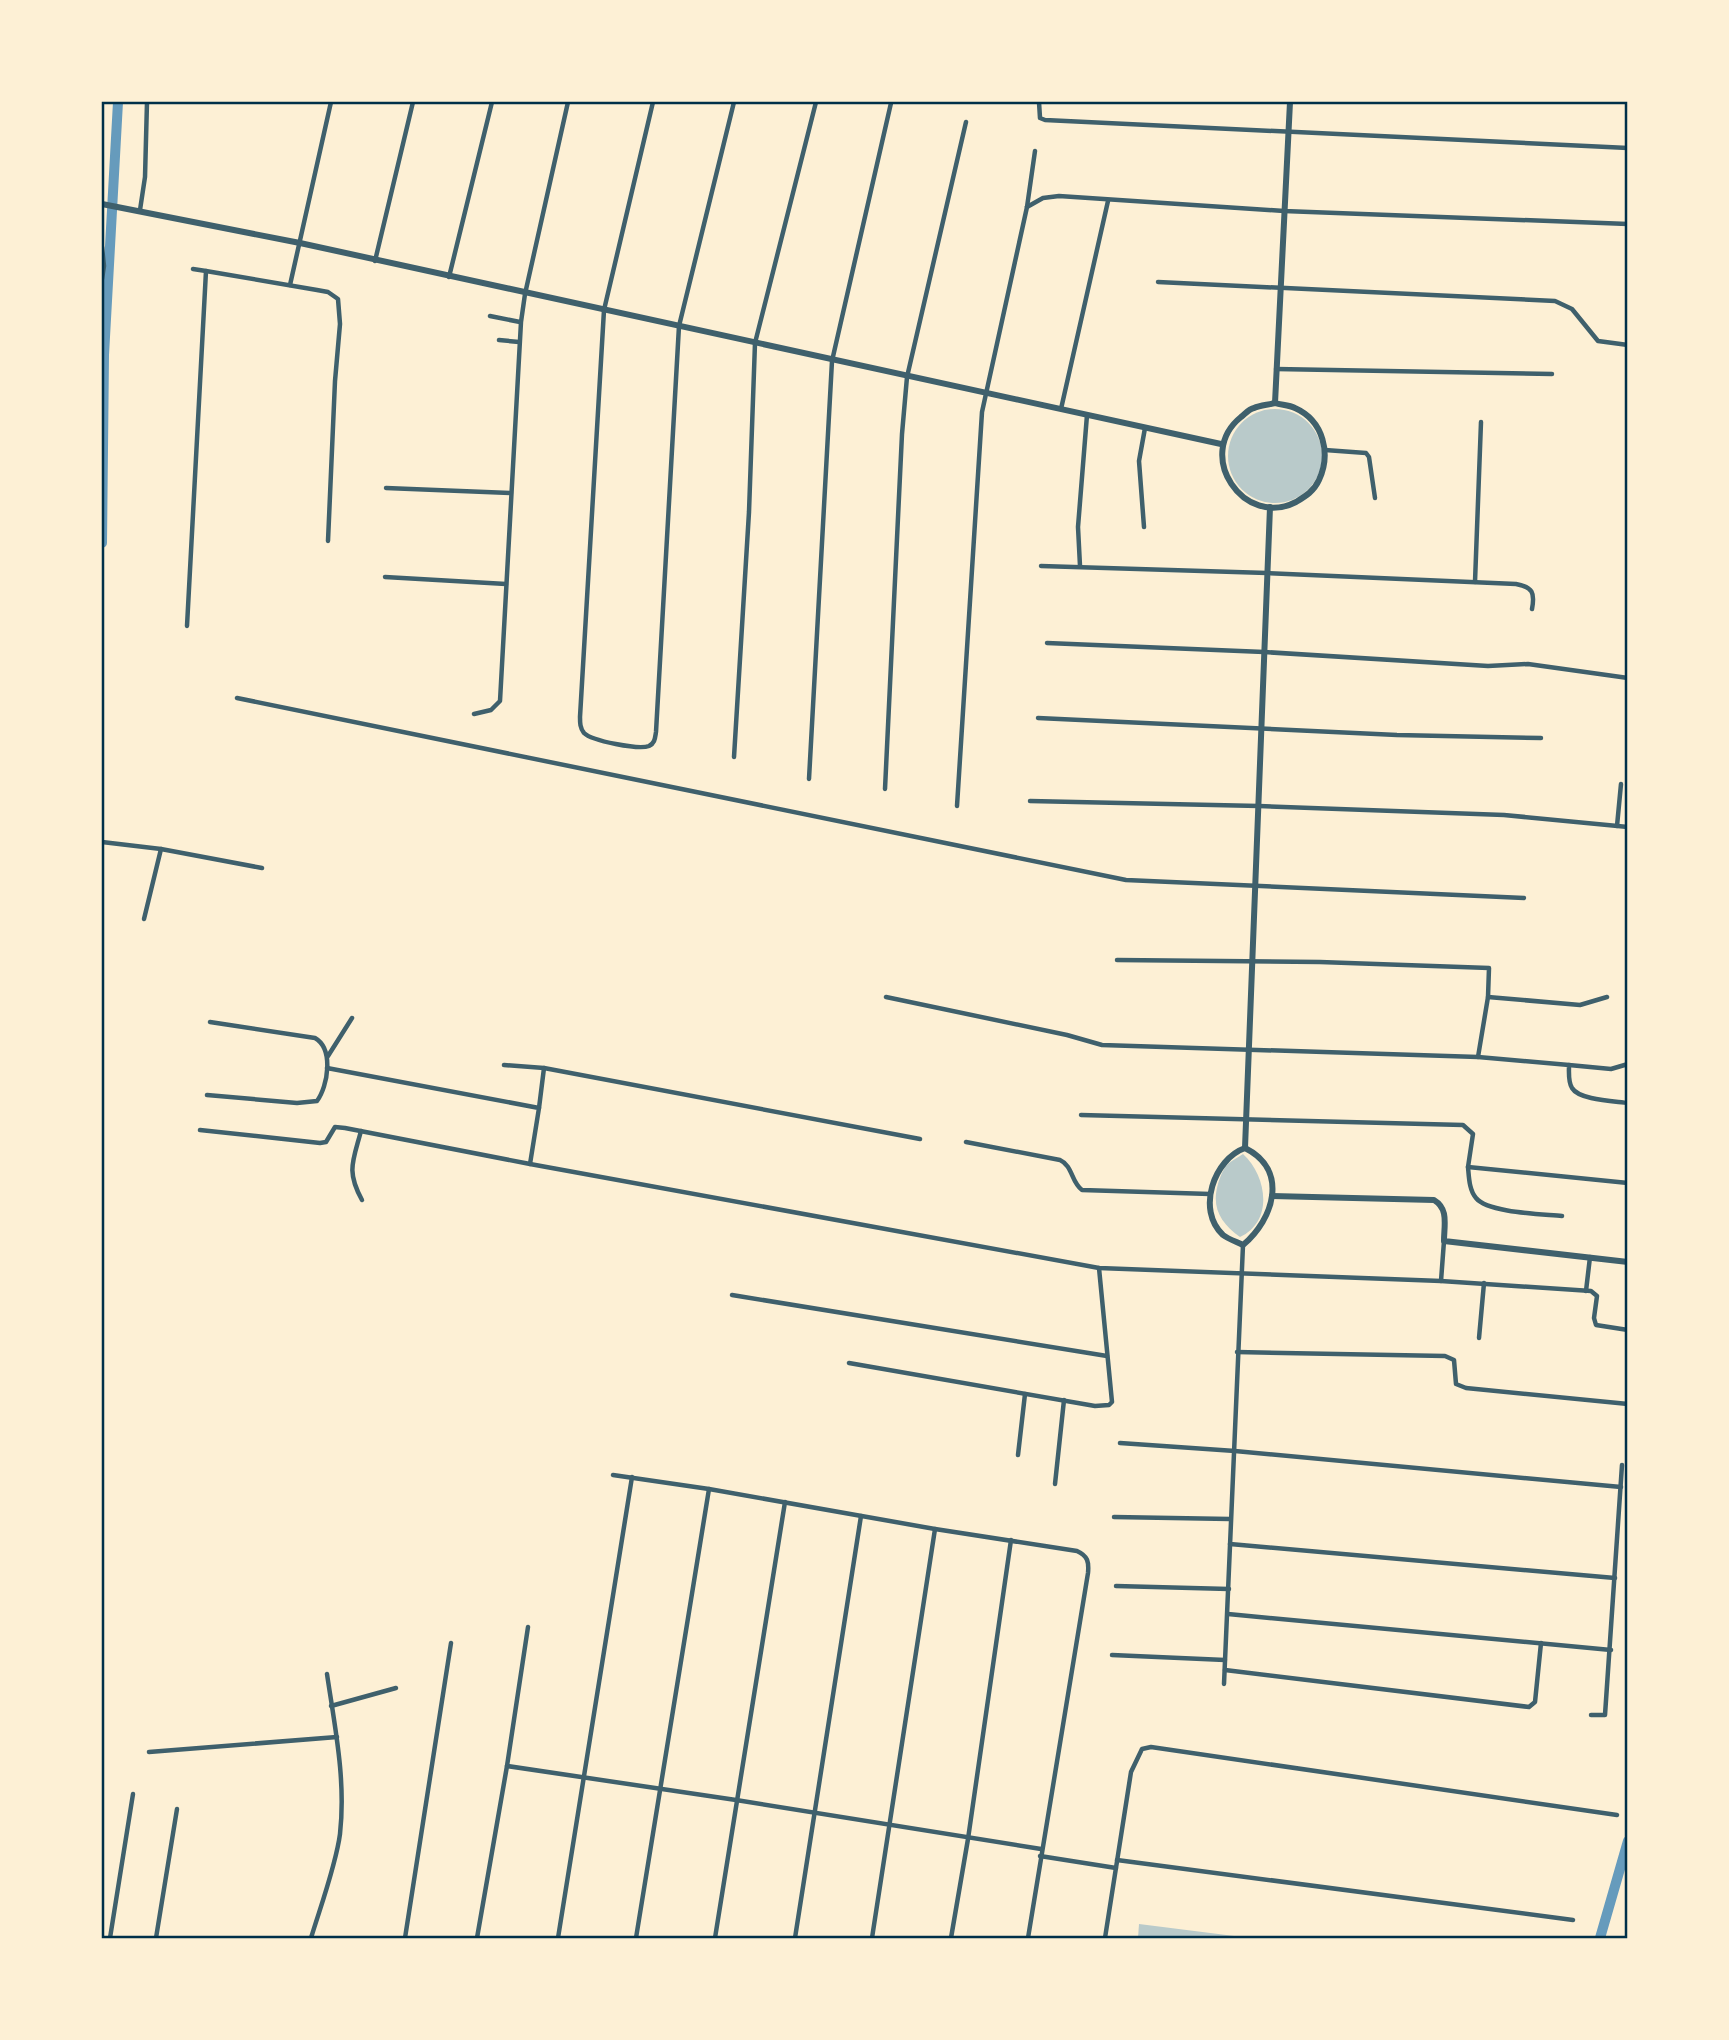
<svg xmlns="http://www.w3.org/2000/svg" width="1729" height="2040" font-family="'PT Sans Narrow',sans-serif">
<rect width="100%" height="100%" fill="#fdf0d5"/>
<g fill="#b9caca">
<circle cx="1275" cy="456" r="47"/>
<path d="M1243,1154C1267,1176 1274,1221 1240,1237C1221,1223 1211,1208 1218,1184C1220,1177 1223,1169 1228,1164C1232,1160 1239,1157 1243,1154Z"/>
<path d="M1139,1924L1250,1938H1138Z"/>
</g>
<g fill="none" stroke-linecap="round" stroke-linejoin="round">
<g stroke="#669bbc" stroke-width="10">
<path d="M102,543L104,355L118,102"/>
<path d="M1600,1938L1628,1841"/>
</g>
<g stroke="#3f606c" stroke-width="4.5">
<path d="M653,102L604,310L580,717C580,723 580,728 584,733C592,741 639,750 649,746C655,743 655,738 656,732L679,326L734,102"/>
<path d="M1039,102L1040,118L1045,120L1628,148"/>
<path d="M1027,207L1043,198L1059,196L1284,211L1628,224"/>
<path d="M140,210L145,177L147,102"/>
<path d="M102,247L104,266L102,279"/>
<path d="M375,261L413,102"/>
<path d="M206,271L317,290L328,292L338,299L340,324L335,381L328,541"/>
<path d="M449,277L492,102"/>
<path d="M1158,282L1555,301L1572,309L1598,341L1628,345"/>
<path d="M290,285L331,102"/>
<path d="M490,316L520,322"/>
<path d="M499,340L519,342"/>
<path d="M1276,369L1552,374"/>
<path d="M1061,409L1108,201"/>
<path d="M1325,450L1366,453L1369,457L1375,498"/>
<path d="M386,488L511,493"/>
<path d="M1144,527L1139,461L1145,428"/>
<path d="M1041,566L1267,573L1516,584C1533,587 1535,593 1532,609"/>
<path d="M1080,566L1078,527L1087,415"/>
<path d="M385,577L506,584"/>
<path d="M1475,582L1481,422"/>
<path d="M187,626L206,271L193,269"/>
<path d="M1047,643L1264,652L1488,666L1528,664L1628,678"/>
<path d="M237,698L1126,880L1524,898"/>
<path d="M474,714L491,710L500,701L521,322L525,294L568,102"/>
<path d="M1038,718L1397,735L1541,738"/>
<path d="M734,757L749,512L755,343L816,102"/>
<path d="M809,779L832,361L891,103"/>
<path d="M885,789L902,434L907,377L966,122"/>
<path d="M1030,801L1259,806L1504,815L1628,827"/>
<path d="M957,806L982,412L1027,207L1035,151"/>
<path d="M1617,826L1621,784"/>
<path d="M102,842L161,849L262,868"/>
<path d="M144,919L161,849"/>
<path d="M1117,960L1320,962L1489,968L1488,997L1478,1057"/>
<path d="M886,997L1067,1035L1102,1045L1478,1057L1569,1065C1569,1073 1568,1082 1572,1088C1579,1100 1614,1101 1628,1103"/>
<path d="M1488,997L1580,1005L1607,997"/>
<path d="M328,1056L352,1018"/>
<path d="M504,1065L544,1068"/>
<path d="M1569,1065L1611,1069L1628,1064"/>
<path d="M327,1068L539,1108L530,1164"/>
<path d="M207,1095L297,1103L317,1101C328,1086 334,1049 315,1038L210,1022"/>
<path d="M539,1108L544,1068L920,1139"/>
<path d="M1081,1115L1463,1125L1473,1134L1468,1167L1628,1183"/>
<path d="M200,1130L320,1143L326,1142L335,1127L345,1128L530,1164L1099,1268L1441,1281L1591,1291L1597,1296L1594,1318L1596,1325L1628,1330"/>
<path d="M361,1131C353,1161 346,1171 362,1200"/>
<path d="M966,1142L1060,1160C1073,1166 1071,1182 1082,1190L1210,1194"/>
<path d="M1468,1167C1469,1177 1469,1190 1476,1198C1488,1213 1543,1214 1562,1216"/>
<path d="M1441,1281L1444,1241"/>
<path d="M1586,1291L1590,1257"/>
<path d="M732,1295L1107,1356"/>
<path d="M1479,1338L1484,1283"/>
<path d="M1237,1352L1445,1356L1454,1360L1456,1384L1466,1388L1628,1404"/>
<path d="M849,1363L1095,1406L1109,1405L1112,1402L1099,1268"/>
<path d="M1120,1443L1235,1451L1621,1487"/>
<path d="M1018,1455L1025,1394"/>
<path d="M613,1475L709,1489L935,1529L1077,1551C1088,1556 1089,1562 1088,1573L1028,1938"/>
<path d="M1055,1484L1064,1400"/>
<path d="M1114,1517L1230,1519"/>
<path d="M1230,1544L1615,1578"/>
<path d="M1116,1586L1229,1589"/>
<path d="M1228,1614L1611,1650"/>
<path d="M1112,1655L1225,1660"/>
<path d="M1225,1670L1529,1707L1535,1702L1541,1643"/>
<path d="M1224,1684L1243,1245"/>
<path d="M331,1706L396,1688"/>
<path d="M1591,1715H1605L1622,1465"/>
<path d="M149,1752L337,1737"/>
<path d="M507,1766L736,1800L1041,1849"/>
<path d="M1040,1856L1116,1868"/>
<path d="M1117,1860L1573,1920"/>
<path d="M110,1938L133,1794"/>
<path d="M156,1938L177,1809"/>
<path d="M311,1938C320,1908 336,1865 340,1834C346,1780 335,1728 327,1674"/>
<path d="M405,1938L451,1643"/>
<path d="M477,1938L507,1766L528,1627"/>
<path d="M558,1938L632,1477"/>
<path d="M636,1938L709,1489"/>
<path d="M715,1938L785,1502"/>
<path d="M795,1938L861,1516"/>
<path d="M872,1938L935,1529"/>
<path d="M951,1938L968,1839L1011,1540"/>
<path d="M1105,1938L1131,1772L1142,1749L1151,1747L1617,1815"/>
</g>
<g stroke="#3f606c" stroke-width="6">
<path d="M102,204L300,243L1221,444"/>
<path d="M1275,403C1281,405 1289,405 1295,408C1324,421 1331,454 1319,480C1314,491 1306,496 1296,502C1244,529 1194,455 1241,417C1245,414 1249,409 1254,408C1260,405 1268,405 1275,403Z"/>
<path d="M1275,403L1290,102"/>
<path d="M1245,1148L1270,507"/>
<path d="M1245,1148C1289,1170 1274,1219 1243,1245C1237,1242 1228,1239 1223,1235C1196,1210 1214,1159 1245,1148Z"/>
<path d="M1272,1196L1434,1200C1449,1209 1444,1225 1444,1241L1628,1262"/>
</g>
</g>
<rect width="1729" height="2040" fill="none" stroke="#fdf0d5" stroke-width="206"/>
<rect x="103" y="103" width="1523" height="1834" fill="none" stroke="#003049" stroke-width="2.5"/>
</svg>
